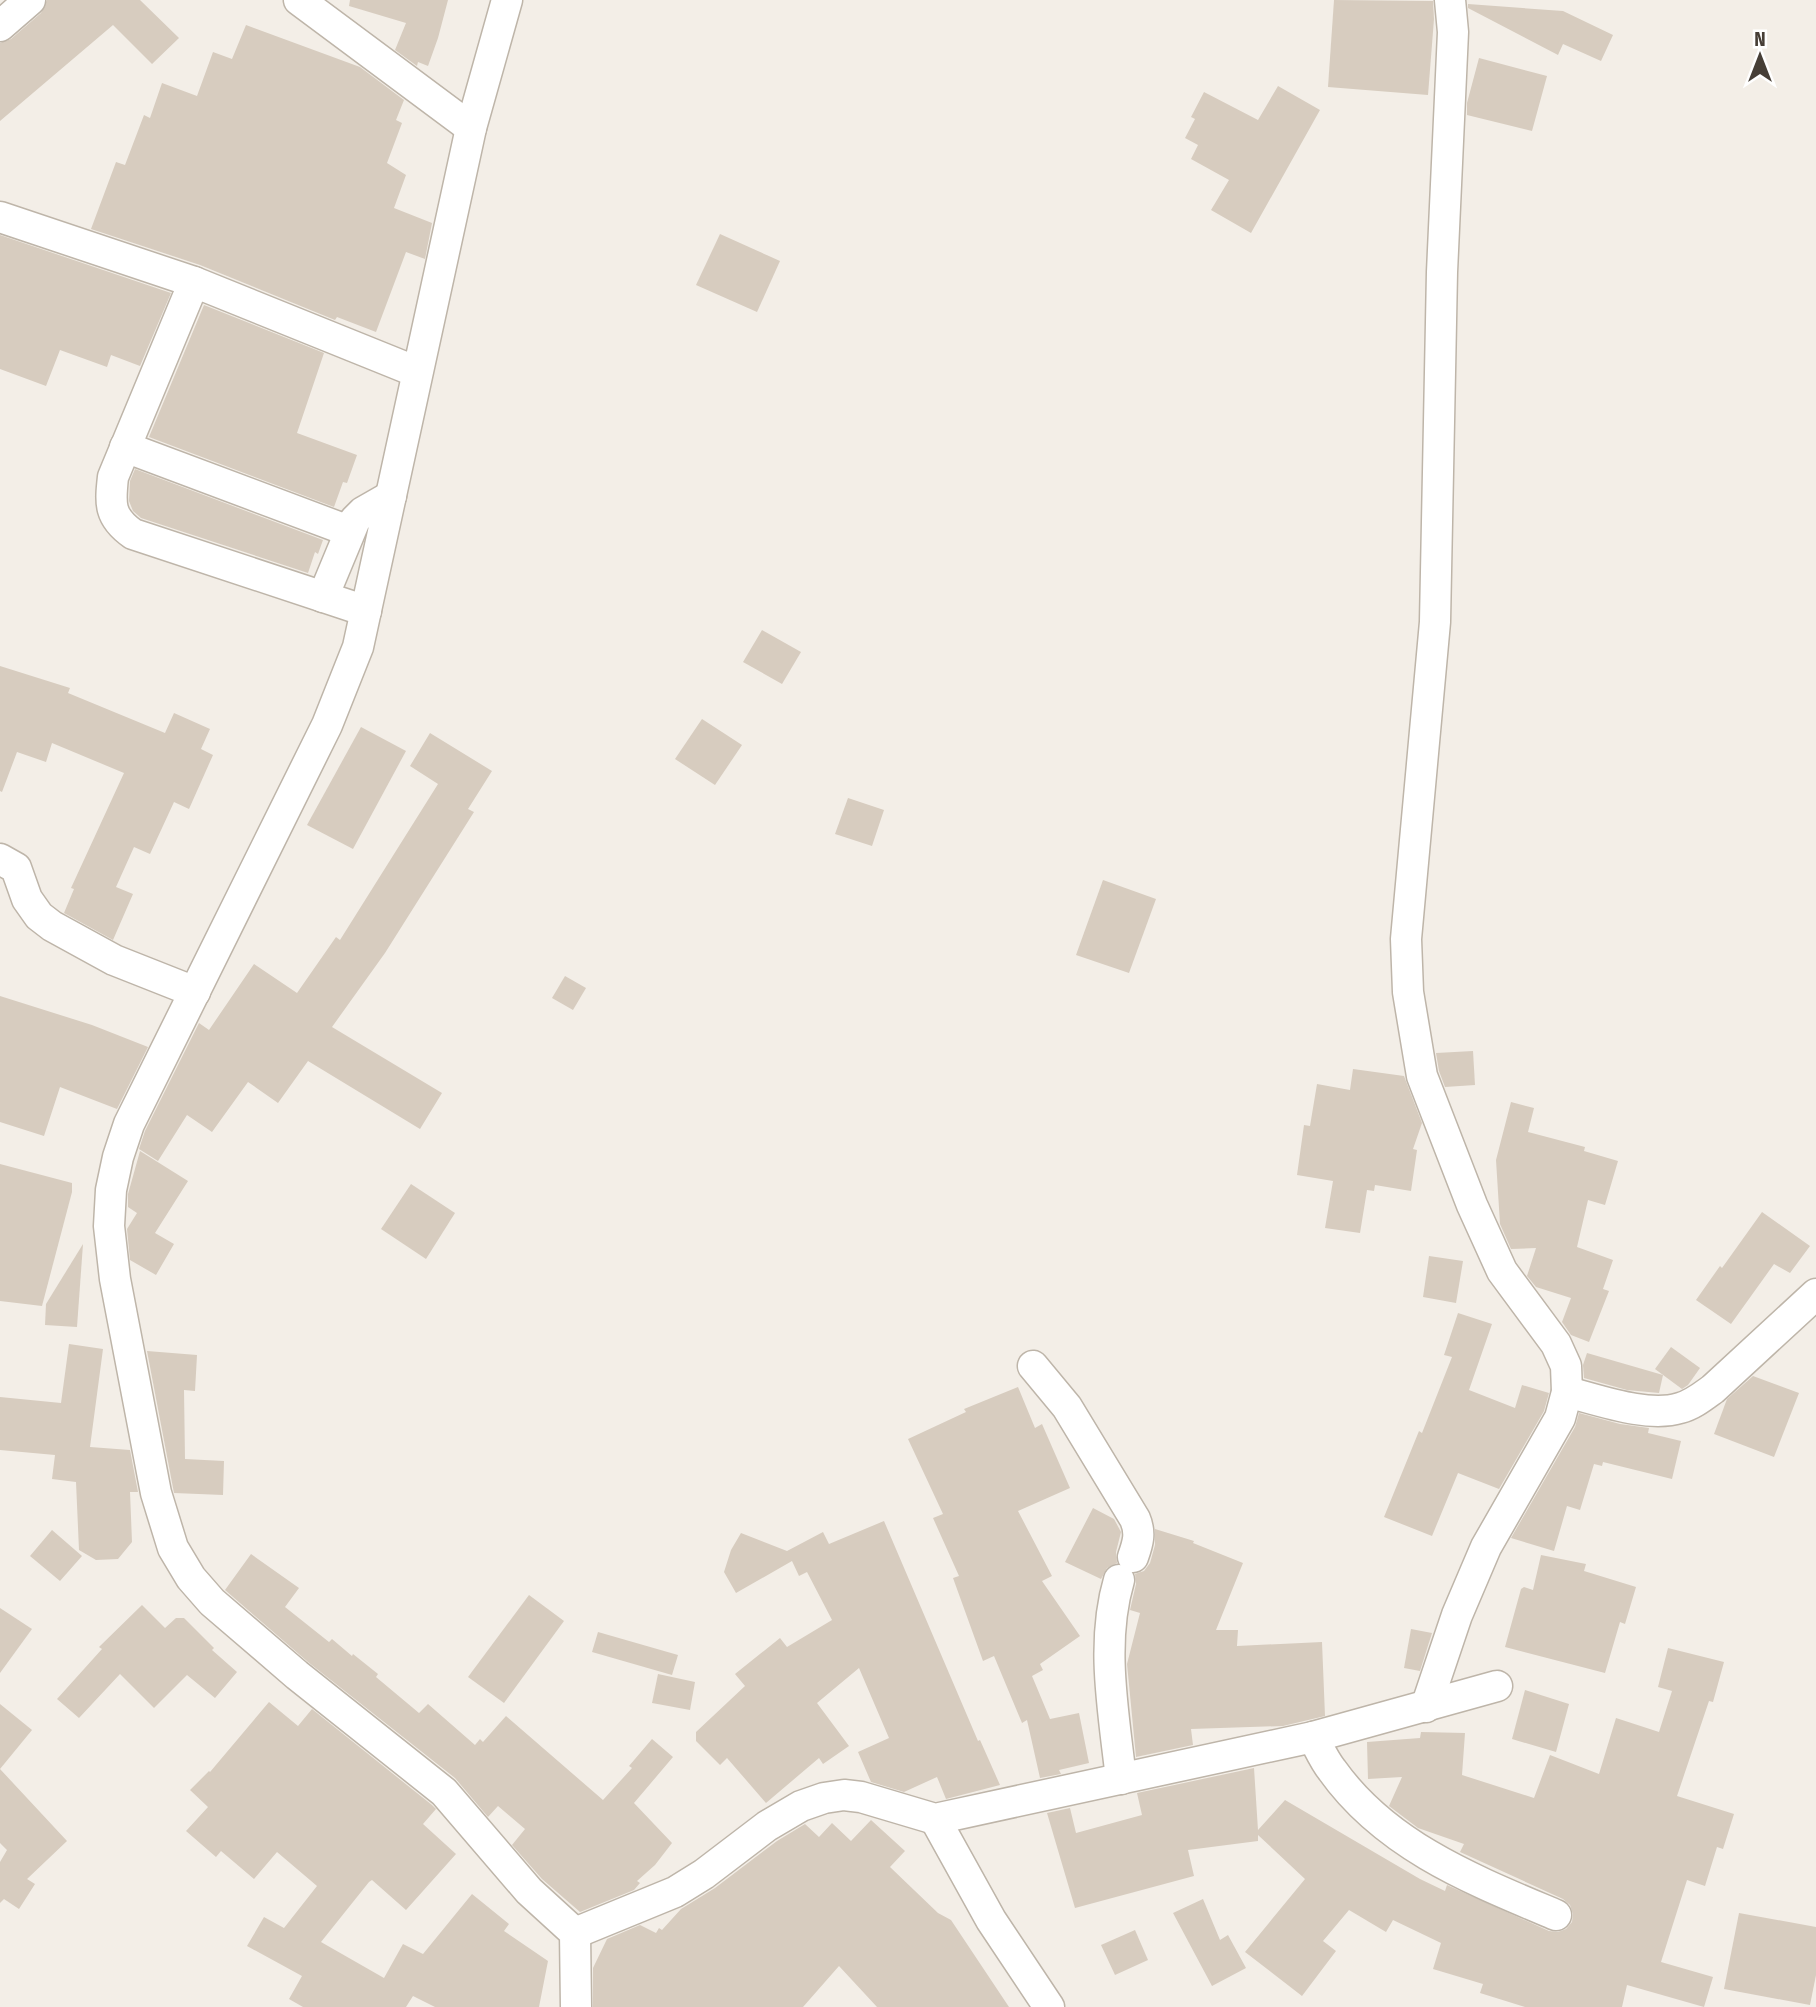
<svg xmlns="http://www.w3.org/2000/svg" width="1816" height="2007" font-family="'Fira Sans Condensed',sans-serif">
<rect width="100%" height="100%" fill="#f3eee7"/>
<g fill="#d7ccbf">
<path d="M47,0H140L179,38L152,64L113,25L0,121V43L11,39L41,13Z"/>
<path d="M350,0H448L438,38L428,66L418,62L417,66L395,50L406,23L349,6Z"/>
<path d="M1334,0L1433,1L1434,19L1428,95L1328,87Z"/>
<path d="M1468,4L1563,11L1613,35L1601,61L1563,44L1558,55L1468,8Z"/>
<path d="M246,25L360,67L404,100L396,120L402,123L387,163L406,175L394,208L432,223L425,259L406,252L376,332L337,317L335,320L200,265L91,229L116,162L125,165L144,115L150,118L162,83L197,96L213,52L232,59Z"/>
<path d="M1479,58L1547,76L1532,131L1467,115V103Z"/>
<path d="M1278,86L1320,110L1251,233L1211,210L1229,180L1191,159L1198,145L1185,138L1195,119L1191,117L1204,92L1258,120Z"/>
<path d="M720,234L780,261L757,312L696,285Z"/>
<path d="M0,235L171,293L140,366L111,355L107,367L60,350L46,386L0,369Z"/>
<path d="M204,305L324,353L297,433L357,455L347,483L343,482L334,507L149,437Z"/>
<path d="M135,469L323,540L318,554L315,552L308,573L141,518L133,511L129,501L130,481Z"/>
<path d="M762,630L801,652L782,684L743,662Z"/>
<path d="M0,666L70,688L68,693L165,733L174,713L210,729L201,749L213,755L189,809L174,802L150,854L134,847L116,887L133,894L113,940L64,913L74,889L71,888L124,773L52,743L46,762L17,752L2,792L0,791Z"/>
<path d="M702,719L742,745L715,785L675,759Z"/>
<path d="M361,727L406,751L353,849L307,825Z"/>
<path d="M430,733L492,771L468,809L474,812L385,953L332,1027L442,1093L420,1129L308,1061L278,1103L248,1082L212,1132L187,1115L158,1161L139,1149L145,1131L199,1023L209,1030L254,964L297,993L336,937L340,940L438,784L410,766Z"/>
<path d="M848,798L884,810L872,846L835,834Z"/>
<path d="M1103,880L1156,899L1129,973L1076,955Z"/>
<path d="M565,976L586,988L573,1010L552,998Z"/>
<path d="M0,996L92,1025L148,1047L117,1109L60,1087L44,1136L0,1122Z"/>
<path d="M1473,1051L1475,1085L1445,1087L1439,1071L1436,1053Z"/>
<path d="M1353,1069L1404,1076L1422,1123L1413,1149L1417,1150L1411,1191L1375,1185L1374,1191L1367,1190L1360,1233L1325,1228L1333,1181L1297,1175L1304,1125L1310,1126L1317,1084L1350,1090Z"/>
<path d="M1511,1102L1534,1108L1528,1132L1585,1147L1584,1151L1618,1161L1605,1205L1588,1200L1577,1247L1613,1260L1603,1289L1609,1291L1589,1342L1571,1335L1562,1322L1571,1298L1536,1287L1527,1276L1536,1248L1511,1249L1500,1224L1496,1160Z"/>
<path d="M140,1151L188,1181L155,1233L174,1244L156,1275L130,1260L127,1229L137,1213L128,1207V1194Z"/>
<path d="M0,1164L72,1183V1192L42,1306L0,1301Z"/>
<path d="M411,1184L455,1213L426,1259L381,1229Z"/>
<path d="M1762,1212L1810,1246L1790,1273L1774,1264L1731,1324L1696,1300L1720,1266L1722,1268Z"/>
<path d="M83,1244L77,1327L45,1325L46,1304Z"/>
<path d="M1429,1256L1463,1261L1456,1303L1423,1297Z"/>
<path d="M1458,1313L1492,1324L1469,1390L1515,1408L1522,1385L1549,1393L1544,1411L1499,1489L1458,1473L1432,1536L1384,1517L1419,1431L1422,1433L1452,1357L1444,1355Z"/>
<path d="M69,1344L103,1349L90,1447L130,1450L138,1492H130L132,1542L118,1559L96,1560L79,1550L76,1482L52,1479L55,1455L0,1450V1397L61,1403Z"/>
<path d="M1671,1347L1700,1368L1688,1385L1682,1389L1655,1369Z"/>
<path d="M147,1351L197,1355L195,1391L184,1390L185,1459L224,1461L223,1495L174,1493Z"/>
<path d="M1587,1353L1663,1375L1659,1393L1627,1390L1584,1378L1583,1365Z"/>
<path d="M1753,1376L1799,1393L1774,1457L1714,1434L1727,1399Z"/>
<path d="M1018,1387L1035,1428L1042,1424L1070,1488L1018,1511L1052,1576L1042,1581L1080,1636L1040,1664L1043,1670L1032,1676L1050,1719L1079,1713L1089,1763L1059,1770L1061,1774L1040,1778L1027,1720L1022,1723L994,1656L983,1661L953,1578L959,1576L933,1518L943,1514L908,1439L966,1412L964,1409Z"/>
<path d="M1579,1413L1620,1424L1649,1428L1648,1433L1681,1441L1672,1479L1603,1462L1602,1466L1594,1464L1580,1510L1567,1506L1554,1551L1511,1538L1575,1427Z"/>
<path d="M1093,1508L1114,1519L1121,1532L1116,1552L1117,1563L1107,1568L1101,1579L1065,1562Z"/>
<path d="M884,1521L978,1741L980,1740L1000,1785L946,1799L937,1777L904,1792L871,1782L858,1752L889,1738L859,1668L817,1703L849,1746L823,1764L819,1758L766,1803L727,1758L720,1765L696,1741V1732L745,1686L735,1674L780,1638L787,1647L832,1620L807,1572L799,1576L792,1561L736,1593L724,1572L731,1550L741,1533L787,1551L823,1532L829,1544Z"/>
<path d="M1155,1529L1194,1541L1193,1543L1243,1563L1216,1630H1238L1237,1646L1322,1642L1325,1716L1283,1726L1191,1729L1193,1745L1136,1757L1127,1664L1140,1613L1130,1610L1136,1584L1135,1574L1144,1571L1150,1563L1155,1545Z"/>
<path d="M52,1530L82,1556L60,1581L30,1556Z"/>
<path d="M251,1554L299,1588L285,1607L329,1642L332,1639L352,1656L353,1654L378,1674L376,1677L419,1713L428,1704L475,1745L480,1739L483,1742L506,1716L603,1800L632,1768L629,1766L652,1739L673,1757L634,1803L672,1843L655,1865L637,1881L640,1883L634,1890L580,1912L542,1879L512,1845L525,1829L498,1806L488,1817L455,1778L308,1662L225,1590Z"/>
<path d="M1541,1555L1586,1564L1584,1571L1636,1587L1625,1624L1620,1622L1605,1673L1505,1647L1521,1589L1524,1587L1533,1590Z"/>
<path d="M529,1595L564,1621L504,1703L468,1677Z"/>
<path d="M142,1605L165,1628L176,1618H184L214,1648L212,1650L237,1672L215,1698L187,1675L154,1708L120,1674L79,1718L57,1699L102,1649L99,1647Z"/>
<path d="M0,1608L32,1629L0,1673Z"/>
<path d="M1411,1629L1432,1633L1420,1671L1404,1668Z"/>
<path d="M598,1632L678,1655L672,1675L592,1652Z"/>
<path d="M1668,1648L1724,1662L1713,1702L1709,1701L1677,1796L1734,1814L1723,1849L1717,1847L1705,1886L1687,1880L1661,1962L1713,1977L1704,2007L1627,1985L1622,2007H1525L1480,1993L1483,1984L1433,1969L1441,1943L1393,1920L1386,1932L1349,1910L1323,1941L1336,1951L1302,1996L1245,1952L1305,1879L1258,1835V1841L1188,1850L1194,1876L1075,1908L1047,1813L1070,1808L1076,1833L1142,1815L1137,1793L1254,1768L1258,1830L1285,1800L1420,1879L1445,1891L1447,1885L1549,1931L1558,1932L1566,1929L1572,1922L1573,1914L1570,1905L1563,1899L1460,1852L1464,1844L1418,1828L1389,1806L1402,1777L1368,1779L1367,1742L1420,1738L1421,1732L1465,1733L1462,1775L1534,1798L1550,1755L1599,1774L1616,1718L1659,1732L1672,1691L1658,1687Z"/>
<path d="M658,1674L695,1682L690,1710L652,1703Z"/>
<path d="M1525,1690L1569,1704L1556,1752L1512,1739Z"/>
<path d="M269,1702L298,1726L312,1709L432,1805L436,1809L423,1824L456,1854L406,1910L372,1880L369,1882L321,1942L384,1978L403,1944L423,1954L472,1894L509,1924L504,1931L548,1961L539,2007H435L413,1996L406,2007H303L289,1999L302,1976L247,1946L264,1917L284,1928L317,1886L277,1852L254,1879L221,1851L216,1857L186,1831L208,1807L190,1790L209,1771L210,1772Z"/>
<path d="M0,1704L32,1730L0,1769Z"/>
<path d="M0,1769L67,1841L27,1879L35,1884L19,1909L4,1899L0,1903V1862L7,1850L0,1843Z"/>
<path d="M871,1820L905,1851L890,1867L938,1913L951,1920L1009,2007H877L839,1966L803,2007H593V1968L607,1939L640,1925L656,1933L659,1928L662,1930L681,1909L715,1888L777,1841L805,1824L819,1837L832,1823L851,1841Z"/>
<path d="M1203,1899L1220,1940L1228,1935L1246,1968L1212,1986L1173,1913Z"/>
<path d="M1739,1913L1816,1927V1975L1810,2005L1724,1989Z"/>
<path d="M1135,1930L1148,1960L1115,1975L1101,1945Z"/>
</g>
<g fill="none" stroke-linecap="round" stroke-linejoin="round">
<defs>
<g id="minor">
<path d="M299,0L471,128"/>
<path d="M507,0L471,128L358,647L327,725L129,1124L118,1157L111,1190L109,1226L115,1279L156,1493L173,1548L191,1578L212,1602L297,1675L444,1792L529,1891L575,1933L576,2007"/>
<path d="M0,26L30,0"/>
<path d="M0,217L194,282"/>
<path d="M125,447L349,531"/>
<path d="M323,597L355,520L363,512L391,496"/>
<path d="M366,611L133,534C109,517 110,504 113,477L194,282L417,372"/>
<path d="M0,859L16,868L27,899L39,916L52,926L114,960L195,992"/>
<path d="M1033,1366L1067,1407L1135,1519C1141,1533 1138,1543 1133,1557"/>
<path d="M1567,1392C1599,1400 1648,1418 1680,1408C1692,1405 1702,1397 1713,1389L1816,1294"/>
<path d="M1119,1580C1100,1644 1114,1714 1121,1779"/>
<path d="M1426,1707L1457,1615L1486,1547L1560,1418L1567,1392L1566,1366L1556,1344L1502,1271L1472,1205L1422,1076L1408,992L1406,939L1435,622L1442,272L1453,32L1450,0"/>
<path d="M1313,1737C1319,1748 1324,1760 1332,1770C1386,1846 1473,1880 1556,1915"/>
<path d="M935,1819L991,1920L1049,2007"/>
<path d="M575,1933L675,1892L704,1874L767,1826L801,1806L824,1798L844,1795L861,1797L935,1819L1313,1737L1497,1686"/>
</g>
</defs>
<use href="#minor" stroke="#beb5a9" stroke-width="33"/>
<use href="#minor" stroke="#fff" stroke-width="30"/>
</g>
<g transform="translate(1760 56)" stroke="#ffffff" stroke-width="5" paint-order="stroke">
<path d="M0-5L12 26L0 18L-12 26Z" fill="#463e36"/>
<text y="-10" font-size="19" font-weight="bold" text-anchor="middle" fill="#463e36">N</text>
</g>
</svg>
